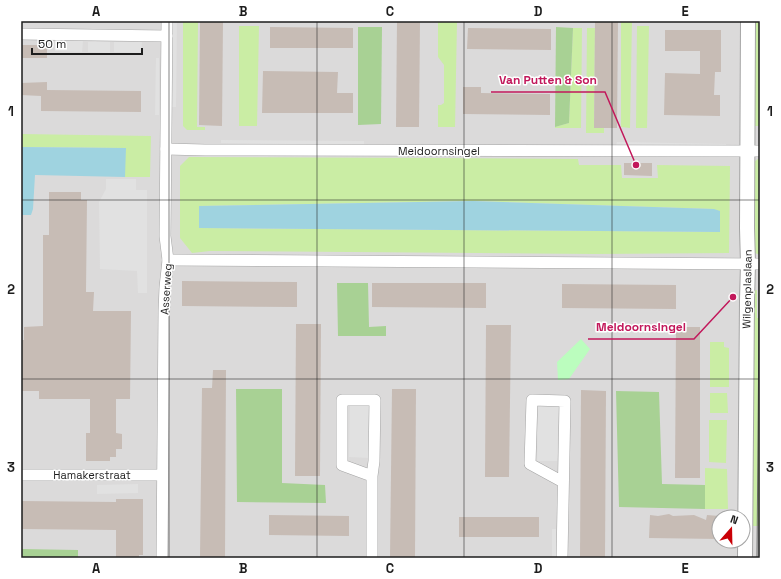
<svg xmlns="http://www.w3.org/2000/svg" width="781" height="579" font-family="'Space Grotesk',sans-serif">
<rect width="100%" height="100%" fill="#efeae2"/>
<path fill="#dbdada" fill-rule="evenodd" d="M21,21H760V558H21ZM719,517H743V541H719Z"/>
<g fill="#caeda4" fill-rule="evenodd">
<path d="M183,21H198L197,127H205V130H187L183,126Z"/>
<path d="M438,21H457L455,127H438V105H441L444,103V65L438,57Z"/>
<path d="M621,21H632L630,128L621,127Z"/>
<path d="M753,21H760V126H752Z"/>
<path d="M239,26H259L257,126H239Z"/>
<path d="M637,26H649L647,128H636Z"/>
<path d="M573,28H582L581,128H555V127L569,123Z"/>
<path d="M587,28H595L594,128H604V133H586Z"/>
<path d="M21,134L151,136L150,177H125V148L21,147Z"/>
<path d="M189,157L431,158L578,159L579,165H621L622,178H658L657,165L730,166L729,253L595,254L210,251L192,253L180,238V166ZM473,201L714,209L720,232L199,228V206Z"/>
<path d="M758,159H760V255L755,253L751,247V168L754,162Z"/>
<path d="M757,290V318H760V526H751V291Z"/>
<path d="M710,342H724V347L729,348V387H710Z"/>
<path d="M710,393H727L728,413H710Z"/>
<path d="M709,420H727L726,463L709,462Z"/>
<path d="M705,468L727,469L728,509H705Z"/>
</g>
<g fill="#a8d194">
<path d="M358,27H382L381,124L358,125Z"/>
<path d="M556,27L573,28L569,123L555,127Z"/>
<path d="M337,283H368L369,327L386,326V336H338Z"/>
<path d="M236,389H282V483L325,485L326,503L237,502Z"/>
<path d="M616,391L659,392L662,484L705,485V509L619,507Z"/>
<path d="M21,549L78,550V558H21Z"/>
</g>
<path fill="#bbfdbe" d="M581,339L590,349L569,379L558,380L557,362Z"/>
<g fill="#e1e1e1">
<path d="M173,21H177L176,107H172Z"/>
<path d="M55,41H83L82,52L55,51Z"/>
<path d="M88,42H110V53L88,52Z"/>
<path d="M114,42H142L141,53L114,52Z"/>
<path d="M156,58H159V115H155Z"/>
<path d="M221,140L364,141V145L221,143Z"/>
<path d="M617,142L726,144V147L616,146Z"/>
<path d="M106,179H136V190H147V293H138L137,271L100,269L99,202L106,189Z"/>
<path d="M350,402L371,403L370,458L349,457Z"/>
<path d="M538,405L559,406L557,461H537Z"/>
<path d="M138,484V493L97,494V485Z"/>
<rect x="552" y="529" width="4" height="29"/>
</g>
<g fill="#9fd3e0">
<path d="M21,147L126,148L125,177L35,175L33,209L31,215H21Z"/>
<path d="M473,201L714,209L720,211V232L199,228V206Z"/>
</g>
<g fill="#c7bcb5">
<path d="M200,21H223L222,126L199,125Z"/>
<path d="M397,21H420L419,127H396Z"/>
<path d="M595,21H618L617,128H594Z"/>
<path d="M270,27L353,28V48H270Z"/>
<path d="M468,28L551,29V50L467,49Z"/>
<path d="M665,30H721V72H715L714,95H720V116L664,115L665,73L700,74V51H665Z"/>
<rect x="21" y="45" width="26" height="13"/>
<path d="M263,71L338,72L337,93H353V113H262Z"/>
<path d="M47,82V90L141,91V112L41,111V96L21,95V83Z"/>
<path d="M463,87H481V93L550,94V115L463,114Z"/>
<path d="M624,163H652V176L624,175Z"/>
<path d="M49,192H81V200H87L86,292H94L93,311H131L130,399H116V433L122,434V449H116V457H110V461H86V433H90V399H39V391H21V340H24V327L43,326V235H49Z"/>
<path d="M182,281L297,282V307L182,306Z"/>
<path d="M372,283H486V308L372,307Z"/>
<path d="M562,284L676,285V309L562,308Z"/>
<path d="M296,324H321L320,476H295Z"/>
<path d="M486,325H511L509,477H485Z"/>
<path d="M676,327H700V478H675Z"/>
<path d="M213,370H226L225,558H200L202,388H212Z"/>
<path d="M392,389H416L415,558H390Z"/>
<path d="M581,390L606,391L605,558H580Z"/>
<path d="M116,499H143V555H139V558H116V530L21,529V501L116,502Z"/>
<path d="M669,514L673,516L694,515L706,520L707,515L719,516V539L649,538L650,515L658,516Z"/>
<path d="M269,515L349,516V536L269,535Z"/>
<rect x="459" y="517" width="80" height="20"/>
</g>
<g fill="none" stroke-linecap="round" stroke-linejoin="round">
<defs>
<g id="minor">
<path d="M21,34L167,36"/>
<path d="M166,149L205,150L760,151"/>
<path d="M168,260L760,264"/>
<path d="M21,475H162"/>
<path d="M372,476L342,465V400H375L374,461L372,476V558"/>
<path d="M162,558L164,311L165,287L168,260L165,236L167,21"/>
<path d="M562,558L565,401L532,400L530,464L563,482"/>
</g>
<path id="tertiary" d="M745,558L747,300L748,264L747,228L748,21"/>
</defs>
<use href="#minor" stroke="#a4a4a4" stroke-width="12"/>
<use href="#tertiary" stroke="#a4a4a4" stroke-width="16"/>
<use href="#minor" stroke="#fff" stroke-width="11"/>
<use href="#tertiary" stroke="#fff" stroke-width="14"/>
<path stroke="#6b6b6b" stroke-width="1" d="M757,558L760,195"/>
</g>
<path fill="none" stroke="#1d1d1d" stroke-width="1" stroke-opacity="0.55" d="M169,21V558M317,21V558M464,21V558M612,21V558M21,200H760M21,379H760"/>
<g text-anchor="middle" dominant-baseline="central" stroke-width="3" stroke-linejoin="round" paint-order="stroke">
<g font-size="11" fill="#1d1d1d" stroke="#fff">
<text x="439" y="151">Meidoornsingel</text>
<text transform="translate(166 289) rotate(-86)">Asserweg</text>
<text transform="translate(747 289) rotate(-89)">Wilgenplaslaan</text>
<text x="92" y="475">Hamakerstraat</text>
</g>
</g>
<path fill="none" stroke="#c2185b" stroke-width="1.5" d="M636 165L605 92H491M733 297L694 339H588"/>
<g fill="#c2185b" stroke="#fff" stroke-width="1.5">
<circle cx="636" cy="165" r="4"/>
<circle cx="733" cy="297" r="4"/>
</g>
<g font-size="12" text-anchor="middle" font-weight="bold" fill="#c2185b" stroke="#fff" stroke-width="3" stroke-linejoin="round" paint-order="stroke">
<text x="548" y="84">Van Putten &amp; Son</text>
<text x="641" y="331">Meidoornsingel</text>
</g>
<rect width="781" height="579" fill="none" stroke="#ffffff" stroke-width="44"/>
<g transform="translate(731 529) rotate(20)"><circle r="19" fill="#ffffff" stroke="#a5a5a5"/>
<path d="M0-3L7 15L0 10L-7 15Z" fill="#ca0007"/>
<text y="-6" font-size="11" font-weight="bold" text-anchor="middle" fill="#1d1d1d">N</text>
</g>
<path d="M32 48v6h110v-6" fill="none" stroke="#1d1d1d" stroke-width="2"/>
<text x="38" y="48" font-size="12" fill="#1d1d1d" stroke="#ffffff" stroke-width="3" paint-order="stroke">50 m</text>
<rect x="22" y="22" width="737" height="535" fill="none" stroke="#1d1d1d" stroke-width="1.5"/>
<g font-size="13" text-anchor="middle" font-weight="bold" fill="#1d1d1d">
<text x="96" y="16">A</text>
<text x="243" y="16">B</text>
<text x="390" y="16">C</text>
<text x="538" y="16">D</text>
<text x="685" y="16">E</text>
<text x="11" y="116">1</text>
<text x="770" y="116">1</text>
<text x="11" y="294">2</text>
<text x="770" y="294">2</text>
<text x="11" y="472">3</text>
<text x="770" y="472">3</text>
<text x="96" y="573">A</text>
<text x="243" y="573">B</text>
<text x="390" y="573">C</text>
<text x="538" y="573">D</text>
<text x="685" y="573">E</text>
</g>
</svg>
